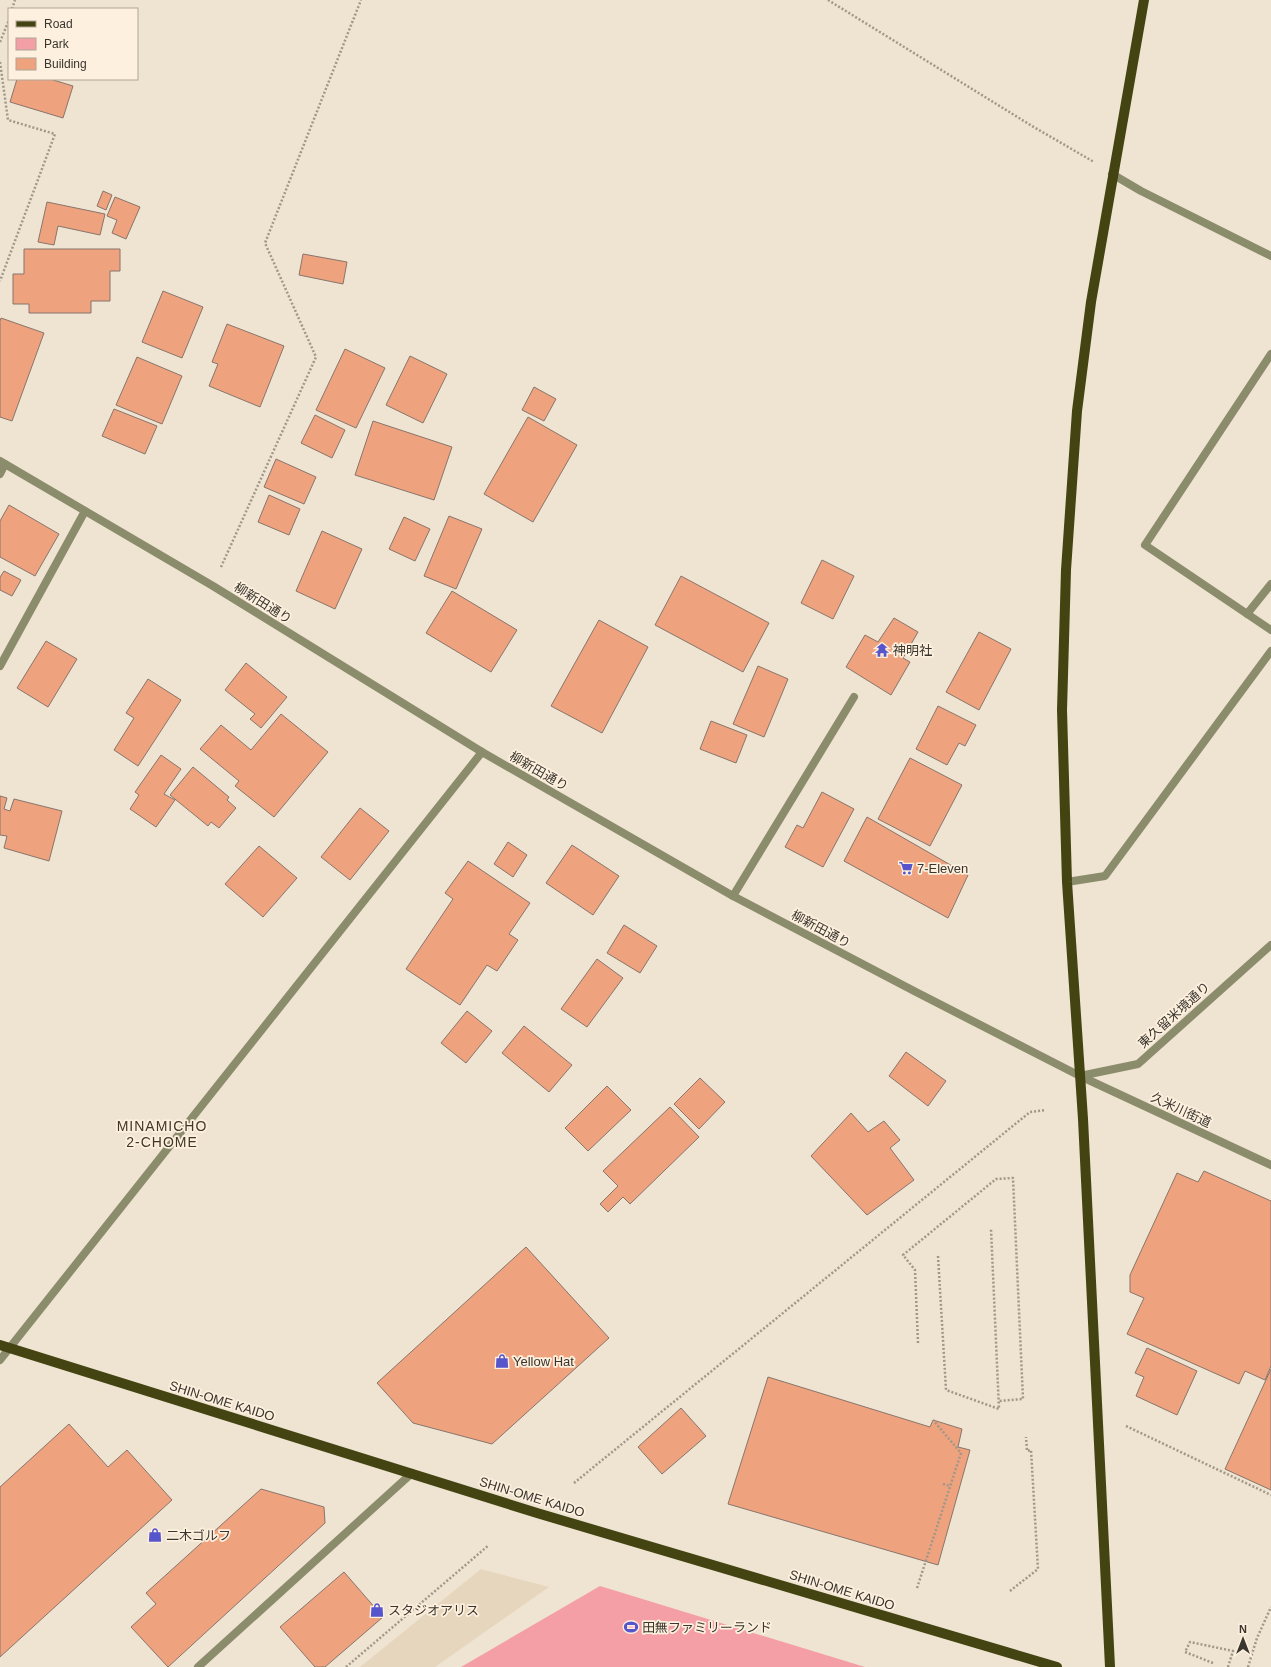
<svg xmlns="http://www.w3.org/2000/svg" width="1271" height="1667" font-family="Arial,'Noto Sans JP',sans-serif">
<rect width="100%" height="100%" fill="#efe3d1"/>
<path fill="#e6d6bd" d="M481,1569L549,1587L435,1667H360Z"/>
<path fill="#f49fa6" d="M600,1586L865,1667H461Z"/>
<g fill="#eea37e" stroke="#88756c">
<path d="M17,79H50L73,86L63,118L10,102Z"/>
<path d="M103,191L112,195L106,210L97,206Z"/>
<path d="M115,197L140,207L126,239L112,233L117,220L107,216Z"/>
<path d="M47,202L105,214L100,235L58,226L54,245L38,242Z"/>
<path d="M24,249H120V271H110V301H91V313H29V304H13V274H24Z"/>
<path d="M303,254L347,262L343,284L299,275Z"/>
<path d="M163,291L203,307L182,358L142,342Z"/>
<path d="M1,318L44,333L12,421L0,417V321Z"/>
<path d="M227,324L284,346L260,407L209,386L218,364L212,362Z"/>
<path d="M345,349L385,368L356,428L316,410Z"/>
<path d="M410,356L447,374L423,423L386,405Z"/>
<path d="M137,357L182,376L162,424L116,405Z"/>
<path d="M534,387L556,399L544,421L522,410Z"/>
<path d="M114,409L157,426L145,454L102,436Z"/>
<path d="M315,415L345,430L332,458L301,443Z"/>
<path d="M528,417L577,445L533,522L484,494Z"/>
<path d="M373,421L452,447L434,500L355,475Z"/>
<path d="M276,459L316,477L304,504L264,487Z"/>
<path d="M269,495L300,509L289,535L258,522Z"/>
<path d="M9,505L59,534L35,576L0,557V521Z"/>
<path d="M449,516L482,529L456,589L424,576Z"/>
<path d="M404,517L430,529L415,561L389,549Z"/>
<path d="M322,531L362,549L335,609L296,591Z"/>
<path d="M822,560L854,576L833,619L801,603Z"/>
<path d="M4,571L21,580L12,596L0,590V577Z"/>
<path d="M681,576L769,623L743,672L655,625Z"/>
<path d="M452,591L517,630L491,672L426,633Z"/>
<path d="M894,618L918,632L903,658L910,662L891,695L846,667L865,635L878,642Z"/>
<path d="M599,620L648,647L602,733L551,706Z"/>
<path d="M979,632L1011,649L979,710L946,692Z"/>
<path d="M46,641L77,659L48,707L17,688Z"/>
<path d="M246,663L287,697L261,728L250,719L255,714L225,690Z"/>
<path d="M758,666L788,679L764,737L733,724Z"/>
<path d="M148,679L181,700L138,766L114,750L134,718L126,713Z"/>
<path d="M938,706L976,725L965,746L959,743L947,765L916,749Z"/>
<path d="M281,714L328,752L274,817L235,786L239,781L200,749L221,725L251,750Z"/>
<path d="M711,721L747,735L736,763L700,749Z"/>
<path d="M161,755L181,769L164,794L175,800L156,827L130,809L139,795L135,792Z"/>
<path d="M910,758L962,785L930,846L878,819Z"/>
<path d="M193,767L229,797L227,800L236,808L219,828L211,822L208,826L170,795Z"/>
<path d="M822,792L854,809L823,867L785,847L797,825L803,828Z"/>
<path d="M0,796L7,798L4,809L10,811L14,799L62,811L49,861L4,848L7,836L0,835Z"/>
<path d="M360,808L389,831L350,880L321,857Z"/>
<path d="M867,817L968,875L948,918L844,861Z"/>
<path d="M508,842L527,855L513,877L494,864Z"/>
<path d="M572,845L619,876L593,915L546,883Z"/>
<path d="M259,846L297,878L263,917L225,884Z"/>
<path d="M468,861L530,903L509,934L518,940L497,971L487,965L460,1005L406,969L453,899L445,893Z"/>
<path d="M624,925L657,946L640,973L607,953Z"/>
<path d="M597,959L623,978L587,1027L561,1009Z"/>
<path d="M467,1011L492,1031L466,1063L441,1043Z"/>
<path d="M524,1026L572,1065L549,1092L502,1053Z"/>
<path d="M906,1052L946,1081L928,1106L889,1076Z"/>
<path d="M700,1078L725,1102L699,1129L674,1104Z"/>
<path d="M607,1086L631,1110L588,1151L565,1128Z"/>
<path d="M670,1107L699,1137L630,1204L623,1197L608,1212L600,1204L618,1186L603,1171Z"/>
<path d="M851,1113L868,1132L884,1121L900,1140L890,1148L914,1180L867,1215L811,1156Z"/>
<path d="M1204,1171L1271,1201V1366L1265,1380L1245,1371L1239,1384L1127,1334L1144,1298L1130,1292V1275L1177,1173L1198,1182Z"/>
<path d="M526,1247L609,1338L492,1444L413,1423L377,1383Z"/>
<path d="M1147,1348L1197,1371L1177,1415L1136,1396L1144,1377L1135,1373Z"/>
<path d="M1271,1369V1490L1225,1469Z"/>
<path d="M768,1377L930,1427L933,1420L962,1429L958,1447L970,1450L938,1565L728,1504Z"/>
<path d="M681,1408L706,1436L662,1474L638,1447Z"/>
<path d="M69,1424L108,1467L127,1450L172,1500L0,1657V1487Z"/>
<path d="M261,1489L324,1507L325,1523L168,1667L131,1627L156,1604L146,1593Z"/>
<path d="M344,1572L383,1617L325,1667H315L280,1627Z"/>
</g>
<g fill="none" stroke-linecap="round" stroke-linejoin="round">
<g stroke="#a0978a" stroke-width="2.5" stroke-dasharray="2 2" stroke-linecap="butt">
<path d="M828,0L1032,126L1094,162"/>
<path d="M12,9L15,0"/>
<path d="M0,42L9,20"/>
<path d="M0,62L8,120L55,134L0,281"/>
<path d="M221,567L316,357L265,243L361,0"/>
<path d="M938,1256L946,1390L999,1409L991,1229"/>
<path d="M918,1343L915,1270L903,1255L996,1179L1013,1178L1023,1399L999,1401"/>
<path d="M1126,1426L1271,1495"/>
<path d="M574,1483L1030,1112L1046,1110"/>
<path d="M943,1484L950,1486"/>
<path d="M917,1588L961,1453L933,1420"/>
<path d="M1010,1591L1038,1569L1031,1450L1027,1451L1026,1437"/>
<path d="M1213,1663L1185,1652L1190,1642L1233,1651L1228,1667"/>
<path d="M346,1667L489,1545"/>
<path d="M1248,1667L1257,1638L1271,1607"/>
</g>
<g stroke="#8b8c6c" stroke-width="8">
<path d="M0,474L5,464"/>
<path d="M733,896L854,697"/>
</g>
<g stroke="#8b8c6c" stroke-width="8">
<path d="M1112,174L1141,191L1271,256"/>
<path d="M1271,354L1145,545L1271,630"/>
<path d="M0,461L213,586L482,752L733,896L916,992L1080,1076"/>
<path d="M1247,614L1271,584"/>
<path d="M0,666L85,511"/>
<path d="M1067,882L1105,876L1271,651"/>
<path d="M0,1360L482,752"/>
<path d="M198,1667L412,1473"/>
</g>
<g stroke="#8b8c6c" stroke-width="8">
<path d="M1080,1076L1138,1064L1271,945"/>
<path d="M1080,1076L1271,1165"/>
</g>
<g stroke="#434411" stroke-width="10">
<path d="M0,1345L537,1513L1057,1667"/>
<path d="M1110,1667L1083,1119L1067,882L1062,710L1066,570L1077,411L1091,302L1144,0"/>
</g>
</g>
<defs>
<symbol id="temple-bare" viewBox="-9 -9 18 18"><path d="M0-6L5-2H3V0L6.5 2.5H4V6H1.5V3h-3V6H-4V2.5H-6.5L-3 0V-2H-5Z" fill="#5655cc" stroke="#fdf0de" stroke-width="2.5" paint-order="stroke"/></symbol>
<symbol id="supermarket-bare" viewBox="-9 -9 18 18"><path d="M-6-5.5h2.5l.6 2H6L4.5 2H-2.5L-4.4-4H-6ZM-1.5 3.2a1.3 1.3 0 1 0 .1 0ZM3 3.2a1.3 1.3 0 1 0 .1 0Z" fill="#5655cc" stroke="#fdf0de" stroke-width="2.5" paint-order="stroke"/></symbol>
<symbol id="shop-bare" viewBox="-9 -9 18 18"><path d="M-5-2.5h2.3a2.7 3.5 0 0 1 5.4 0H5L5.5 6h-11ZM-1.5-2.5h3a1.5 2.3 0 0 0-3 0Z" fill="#5655cc" stroke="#fdf0de" stroke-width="2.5" paint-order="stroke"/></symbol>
<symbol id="stadium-bare" viewBox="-9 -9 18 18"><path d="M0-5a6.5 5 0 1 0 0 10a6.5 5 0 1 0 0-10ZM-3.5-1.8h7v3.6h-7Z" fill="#5655cc" stroke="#fdf0de" stroke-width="2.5" paint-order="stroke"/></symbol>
</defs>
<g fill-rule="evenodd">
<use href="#temple-bare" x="872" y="640" width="20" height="20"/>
<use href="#supermarket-bare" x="896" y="858" width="20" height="20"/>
<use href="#shop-bare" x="492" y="1351" width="20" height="20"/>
<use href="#shop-bare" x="145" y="1525" width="20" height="20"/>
<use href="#shop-bare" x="367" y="1600" width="20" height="20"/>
<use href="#stadium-bare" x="621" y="1617" width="20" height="20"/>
</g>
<g text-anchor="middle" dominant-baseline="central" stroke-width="3.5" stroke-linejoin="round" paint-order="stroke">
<g font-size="13" fill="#3a352e" stroke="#fdf0de">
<text transform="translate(263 603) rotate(32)">柳新田通り</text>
<text transform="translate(539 771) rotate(30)">柳新田通り</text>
<text transform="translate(821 929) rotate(28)">柳新田通り</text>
<text transform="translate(1174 1015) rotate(-42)">東久留米境通り</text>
<text transform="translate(1181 1110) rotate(25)">久米川街道</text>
<text transform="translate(222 1401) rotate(17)">SHIN-OME KAIDO</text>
<text transform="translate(532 1497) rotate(17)">SHIN-OME KAIDO</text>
<text transform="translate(842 1590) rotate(17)">SHIN-OME KAIDO</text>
</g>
<g font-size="13" fill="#3a352e" stroke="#fdf0de" text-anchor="start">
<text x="893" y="650">神明社</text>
<text x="917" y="868">7-Eleven</text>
<text x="513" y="1361">Yellow Hat</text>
<text x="166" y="1535">二木ゴルフ</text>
<text x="388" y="1610">スタジオアリス</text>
<text x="642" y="1627">田無ファミリーランド</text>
</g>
<g font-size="14" letter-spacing="1" fill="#403728" stroke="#fdf0de">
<text x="162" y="1126">MINAMICHO<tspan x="162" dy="16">2-CHOME</tspan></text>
</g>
</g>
<rect x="8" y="8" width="130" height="72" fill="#fdf0de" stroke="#afa598"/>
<rect x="16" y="21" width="20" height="6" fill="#434411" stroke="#afa598"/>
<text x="44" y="28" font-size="12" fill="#3a352e">Road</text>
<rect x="16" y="38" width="20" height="12" fill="#f49fa6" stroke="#afa598"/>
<text x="44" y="48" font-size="12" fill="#3a352e">Park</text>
<rect x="16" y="58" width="20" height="12" fill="#eea37e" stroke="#afa598"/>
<text x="44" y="68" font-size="12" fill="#3a352e">Building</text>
<g transform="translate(1243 1639)" stroke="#fdf0de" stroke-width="3" paint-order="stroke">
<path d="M0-3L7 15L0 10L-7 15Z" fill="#3a352e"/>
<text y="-6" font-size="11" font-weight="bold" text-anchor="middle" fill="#3a352e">N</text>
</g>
</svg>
